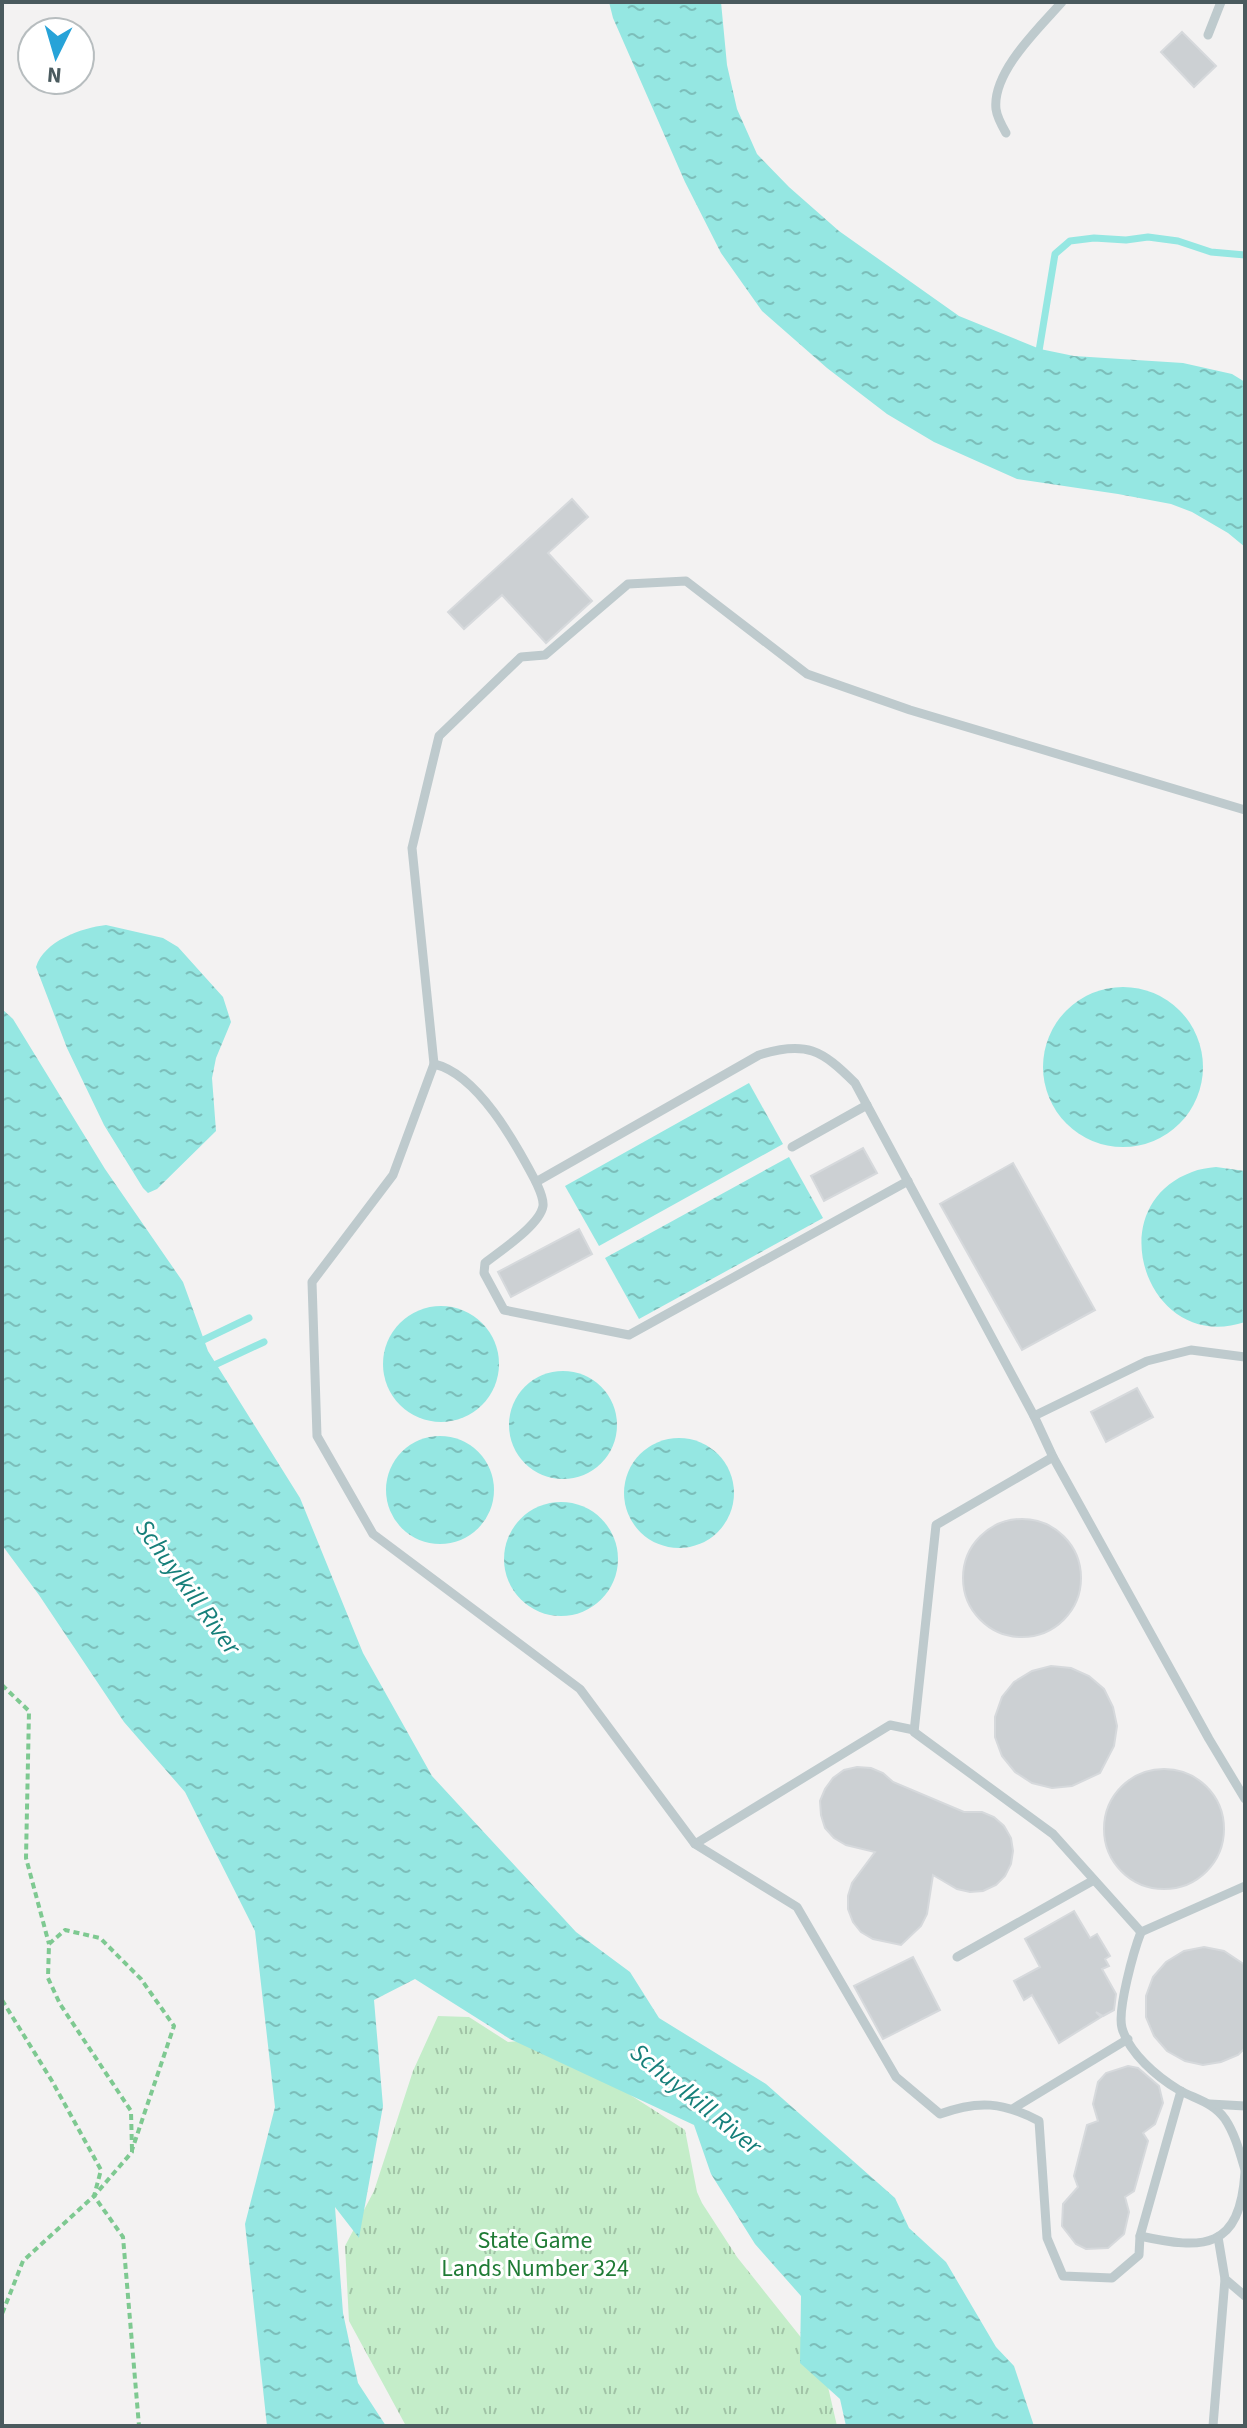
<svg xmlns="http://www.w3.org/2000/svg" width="1247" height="2428" font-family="'Source Sans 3',sans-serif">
<defs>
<pattern id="park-tufts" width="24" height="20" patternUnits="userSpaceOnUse" patternTransform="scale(2)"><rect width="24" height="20" fill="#c4edc9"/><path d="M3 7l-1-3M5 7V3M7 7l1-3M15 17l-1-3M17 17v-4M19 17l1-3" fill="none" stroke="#a1c3a6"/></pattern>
<pattern id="water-ripples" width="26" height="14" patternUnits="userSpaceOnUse" patternTransform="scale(2)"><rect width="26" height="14" fill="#95e7e2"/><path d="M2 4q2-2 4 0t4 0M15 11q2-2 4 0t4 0" fill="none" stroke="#7cbeba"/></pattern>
</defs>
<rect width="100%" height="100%" fill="#f3f2f2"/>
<path fill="url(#park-tufts)" d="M438,2016L469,2017L508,2042L543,2039L685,2130L697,2192L702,2203L737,2257L823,2365L837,2426H406L349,2321L345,2246L374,2191L413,2071Z"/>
<g fill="url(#water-ripples)">
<path d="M609,2H721L727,65L737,109L757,154L789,187L839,231L959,316L1040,349L1074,356L1183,363L1232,374L1245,382V547L1228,533L1192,512L1171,504L1118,494L1017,479L934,442L887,414L827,368L762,311L721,253L685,182L613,18Z"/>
<path d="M106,925L163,938L178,947L223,997L231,1022L216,1058L212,1078L216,1131L157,1189L148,1193L143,1188L104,1125L67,1048L36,967C44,941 81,928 106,925Z"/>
<circle cx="1123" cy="1067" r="80"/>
<path d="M2,1009L13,1019L105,1169L183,1282L208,1351L300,1498L363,1653L432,1776L576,1932L630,1972L659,2018L766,2084L895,2198L909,2228L946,2262L996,2347L1014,2366L1034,2426H846L840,2399L800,2363L801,2296L755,2244L711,2174L694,2125L510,2039L415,1979L374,2000L383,2106L359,2238L335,2207L343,2313L358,2383L386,2426H267L245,2224L275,2107L255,1931L185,1792L124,1722L39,1595L2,1545Z"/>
<path d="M749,1083L783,1144L599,1246L565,1186Z"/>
<path d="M789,1157L823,1218L639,1319L605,1258Z"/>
<path d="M1216,1167L1245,1171V1322C1148,1355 1097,1207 1192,1172C1199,1169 1208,1168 1216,1167Z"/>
<circle cx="441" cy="1364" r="58"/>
<circle cx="563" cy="1425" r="54"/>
<circle cx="440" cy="1490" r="54"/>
<circle cx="679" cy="1493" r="55"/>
<circle cx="561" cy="1559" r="57"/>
</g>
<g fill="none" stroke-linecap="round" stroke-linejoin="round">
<g stroke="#95e7e2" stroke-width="7">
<path d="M1038,357L1055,254L1070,241L1094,238L1126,240L1148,237L1178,241L1211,252L1245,255"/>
<path d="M197,1343L249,1318"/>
<path d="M208,1368L264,1342"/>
</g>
</g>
<g fill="#ccd0d3" stroke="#d6d9dc" stroke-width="2">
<path d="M1182,32L1216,66L1194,87L1161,52Z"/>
<path d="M572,499L588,517L548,553L592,601L546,643L502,595L464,629L448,612Z"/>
<path d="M863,1148L877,1173L824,1201L811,1176Z"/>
<path d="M1013,1163L1095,1310L1022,1350L940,1204Z"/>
<path d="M579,1229L592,1254L511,1297L498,1272Z"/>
<path d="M1137,1388L1153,1417L1106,1442L1091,1412Z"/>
<circle cx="1022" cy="1578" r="59"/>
<path d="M1051,1666L1071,1668L1089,1676L1104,1689L1113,1707L1117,1726L1114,1746L1100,1773L1072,1786L1052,1788L1032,1783L1015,1772L1002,1756L995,1737V1717L1002,1697L1014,1682L1032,1671Z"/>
<path d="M857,1767L871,1768L883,1773L893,1782L964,1812H982L994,1817L1004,1826L1011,1838L1013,1851L1011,1864L1005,1876L996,1885L983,1891L970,1892L957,1889L933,1875L927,1914L921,1926L901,1945L873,1939L861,1932L853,1922L848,1909V1896L852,1883L875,1852L846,1845L834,1838L825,1828L821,1815L820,1801L825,1789L833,1778L844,1770Z"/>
<circle cx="1164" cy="1829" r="60"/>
<path d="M1074,1911L1090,1938L1097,1934L1110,1956L1105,1959L1109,1966L1102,1969L1116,1994L1114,2010L1103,2016L1096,2012L1101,2017L1059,2043L1032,1995L1024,2000L1014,1981L1040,1967L1025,1939Z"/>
<path d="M1204,1947L1224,1951L1245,1965V2048L1238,2055L1221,2062L1203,2065L1185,2061L1167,2051L1154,2036L1146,2017V1996L1153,1977L1166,1962L1184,1951Z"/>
<path d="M913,1957L940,2010L883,2039L854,1986Z"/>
<path d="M1128,2066L1138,2068L1159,2086L1163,2103L1155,2124L1143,2133L1148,2141L1134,2191L1125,2197L1129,2212L1124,2234L1108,2248L1086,2249L1076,2244L1062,2226L1063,2204L1078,2187L1074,2176L1087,2125L1098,2121L1093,2104L1098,2082L1106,2073Z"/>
</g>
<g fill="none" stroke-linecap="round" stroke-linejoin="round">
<g stroke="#7ec991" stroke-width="4" stroke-dasharray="6 4" stroke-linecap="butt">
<path d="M2,1685L29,1711L26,1858L49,1944"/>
<path d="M2,2000L52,2081L101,2170L94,2196L23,2261L2,2314"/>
<path d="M132,2150L131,2111L60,2004L48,1978L49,1944L65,1930L100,1938L141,1979L174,2026L132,2150V2152L94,2196L123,2237L139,2426"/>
</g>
<g stroke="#becacd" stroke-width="9">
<path d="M1208,35L1221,2"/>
<path d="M1006,133C1002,126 997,117 996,109C992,72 1039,28 1062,2"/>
<path d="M434,1064C478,1074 516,1144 536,1182L759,1055C806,1040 822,1050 855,1083L1034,1416L1053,1457L1209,1739L1245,1799"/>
<path d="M792,1147L867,1105"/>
<path d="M536,1182C539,1189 544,1198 543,1206C540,1225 500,1251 485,1263L484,1273L504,1310L629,1335L908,1181"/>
<path d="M1034,1416L1147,1361L1191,1350L1245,1357"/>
<path d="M1053,1457L936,1525L914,1732L1053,1834L1141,1932L1245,1886"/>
<path d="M695,1844L890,1725L914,1730"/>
<path d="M1141,1932C1134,1950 1117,2010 1122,2028C1129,2053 1157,2077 1179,2090C1195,2099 1213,2102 1225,2119C1235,2134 1240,2153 1245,2170"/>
<path d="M957,1957L1094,1880"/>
<path d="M1181,2091L1140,2236L1139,2255L1112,2278L1063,2276L1047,2238L1039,2121C1003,2102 978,2100 940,2114L896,2077L797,1907L695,1844L580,1689L373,1534L317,1436L312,1282L393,1175L434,1064L412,848L439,736L521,657L545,655L628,584L686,581L807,674L910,710L1245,810"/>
<path d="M1210,2104L1245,2106"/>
<path d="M1014,2108L1128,2039"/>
<path d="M1140,2236C1204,2250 1240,2250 1245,2172"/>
<path d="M1218,2237L1225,2279L1245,2296"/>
<path d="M1213,2426L1225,2279"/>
</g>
</g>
<g text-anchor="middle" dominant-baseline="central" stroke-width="6" stroke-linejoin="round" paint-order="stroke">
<g font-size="24" fill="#1f7b35" stroke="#fff">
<text x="535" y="2240">State Game<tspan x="535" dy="28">Lands Number 324</tspan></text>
</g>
<g font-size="26" font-style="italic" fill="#167f7a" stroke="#fff">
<text transform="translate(188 1587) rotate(54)">Schuylkill River</text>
<text transform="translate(696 2099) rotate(39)">Schuylkill River</text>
</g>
</g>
<rect width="1247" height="2428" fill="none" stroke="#4a5a5e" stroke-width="8"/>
<g transform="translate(56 56) rotate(185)"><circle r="38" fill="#ffffff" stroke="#b7bdbf" stroke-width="2"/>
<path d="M0-6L14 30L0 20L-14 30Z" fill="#27a3d8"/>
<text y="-12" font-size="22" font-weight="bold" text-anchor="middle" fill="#4a5a5e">N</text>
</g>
</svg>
